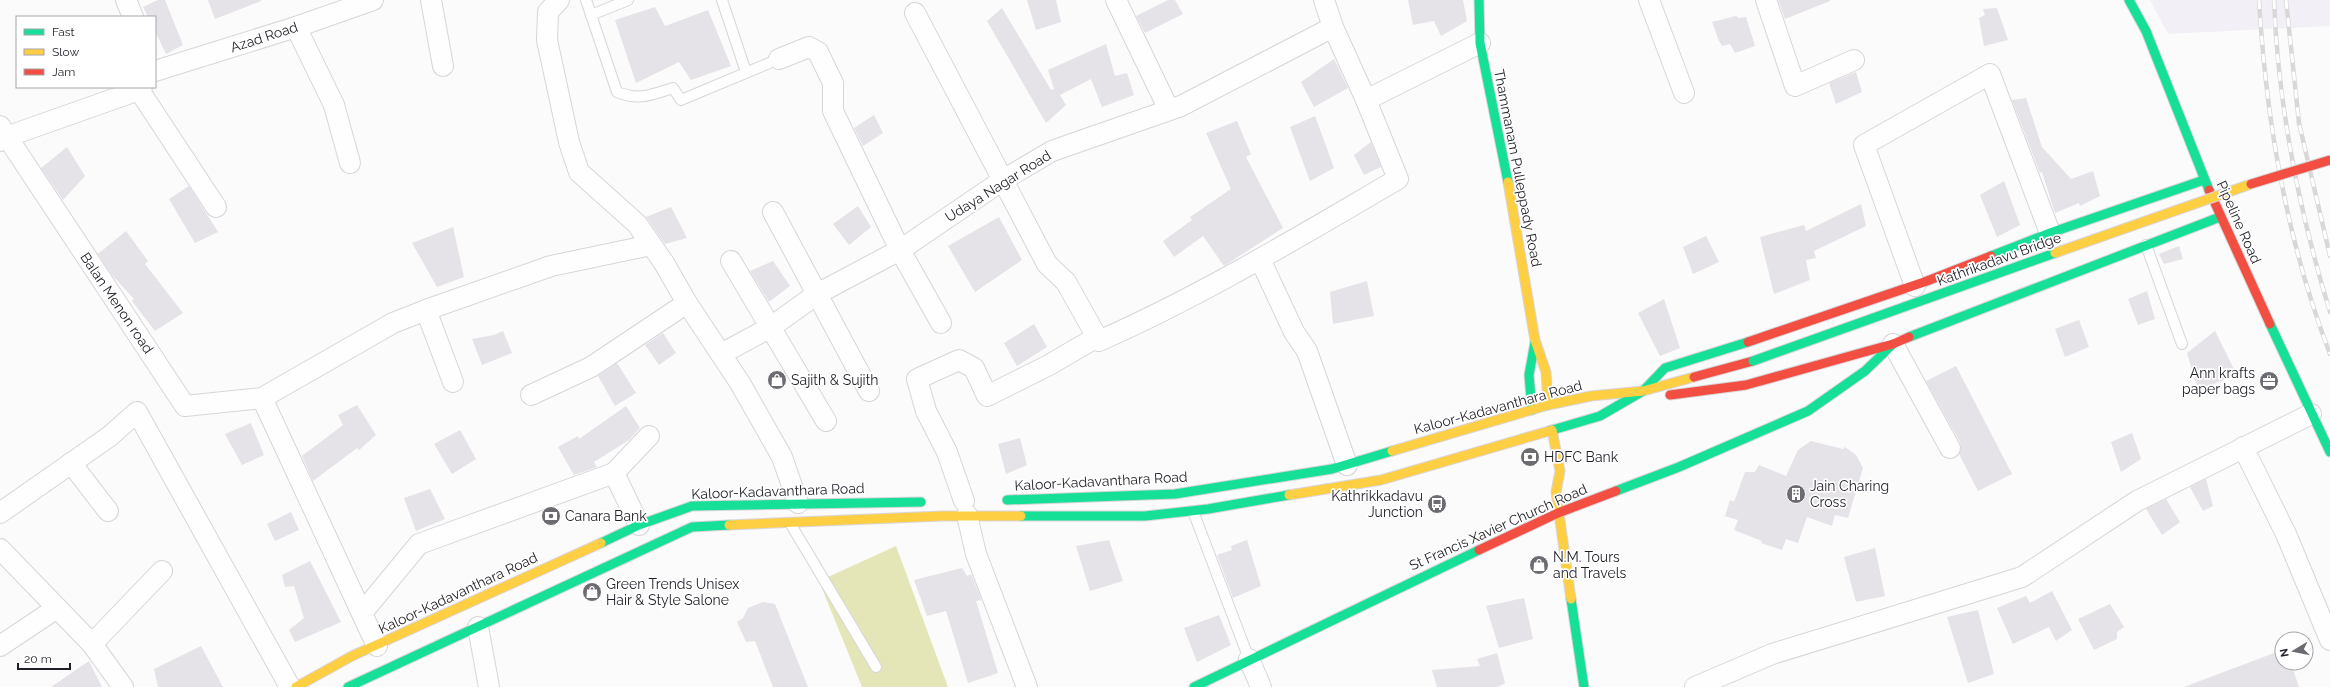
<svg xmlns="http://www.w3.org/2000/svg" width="2330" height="687" font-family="Raleway,sans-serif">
<rect width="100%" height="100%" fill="#fbfbfb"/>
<path fill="#f2eff6" d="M2150,0H2330V26L2168,34Z"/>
<path fill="#e4e6b7" d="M896,546L948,687H862L819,581Z"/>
<g fill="#e5e2e8">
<path d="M158,0H165L183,45L166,54L155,31V17H148L143,7Z"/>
<path d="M208,0H261V1L215,19Z"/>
<path d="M1027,0H1056L1061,22L1036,30Z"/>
<path d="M1168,0H1175L1183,14L1145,33L1136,16Z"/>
<path d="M1408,0H1463L1467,21L1441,36L1434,21L1413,25Z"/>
<path d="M1778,0H1830V1L1785,19Z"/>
<path d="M655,7L665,26L708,10L731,66L691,80L679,62L636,83L615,20Z"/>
<path d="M1002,8L1051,90L1054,89L1048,70L1106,44L1115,76L1127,73L1134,95L1102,107L1091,79L1060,95L1066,105L1046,123L987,21Z"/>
<path d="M1997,8L2008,40L1984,46L1979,18L1985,15L1983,9Z"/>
<path d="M1736,16L1739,18L1746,17L1755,46L1735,53L1730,44L1722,46L1719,41L1712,22Z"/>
<path d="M1334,59L1348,88L1314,107L1301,82Z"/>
<path d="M1856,72L1862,92L1836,104L1829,83Z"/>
<path d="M2026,98L2042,147L2071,179L2093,171L2100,196L2080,206L2079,203L2055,213L2042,172L2040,173L2012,100Z"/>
<path d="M874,115L883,133L863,146L854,128Z"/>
<path d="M1315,116L1334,168L1310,181L1290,127Z"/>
<path d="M1237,121L1251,154L1246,157L1283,228L1224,266L1203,236L1174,257L1163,241L1192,220L1190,217L1231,189L1206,133Z"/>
<path d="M1371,142L1381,167L1364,175L1354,155Z"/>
<path d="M67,147L85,176L63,200L41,168Z"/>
<path d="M2004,181L2020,225L1997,237L1980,195Z"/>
<path d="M189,186L218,232L195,243L169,199Z"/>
<path d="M1861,204L1866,226L1814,251L1816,258L1806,260L1810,280L1774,294L1760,237L1804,225L1806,231Z"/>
<path d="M858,206L871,227L849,245L833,224Z"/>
<path d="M671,207L687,238L665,244L646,217Z"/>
<path d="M999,217L1022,260L975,292L948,246Z"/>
<path d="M453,227L464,277L437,287L412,243Z"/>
<path d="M126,231L148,261L145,264L183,313L155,331L132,301L134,299L112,275L98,254Z"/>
<path d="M1706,236L1719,262L1693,274L1683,247Z"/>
<path d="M2179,246L2183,259L2164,264L2159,254Z"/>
<path d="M773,261L790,286L769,302L750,271Z"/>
<path d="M1367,281L1374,316L1333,324L1330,292Z"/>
<path d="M2147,291L2155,319L2138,325L2128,299Z"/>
<path d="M1664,299L1680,348L1660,356L1638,313Z"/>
<path d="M2079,320L2089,347L2065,357L2055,329Z"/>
<path d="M1034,324L1047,347L1017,366L1004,343Z"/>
<path d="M503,331L512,353L482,365L472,339L494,335Z"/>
<path d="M2215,331L2237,375L2198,390L2187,353Z"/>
<path d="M663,333L676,353L659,365L645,345Z"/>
<path d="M617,363L636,393L615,406L598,376Z"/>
<path d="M1956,366L2012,474L1978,491L1959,454L1961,449L1960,442L1926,381Z"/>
<path d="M357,405L376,435L359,450L357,448L313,481L302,456L343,425L338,415Z"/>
<path d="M626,406L640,428L629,440L594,462L597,467L574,475L558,447L578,436L579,439Z"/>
<path d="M251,423L264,455L242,465L225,434Z"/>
<path d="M460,430L476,459L452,474L434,444Z"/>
<path d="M2132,433L2141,459L2121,472L2111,442Z"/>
<path d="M1020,438L1027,465L1006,474L998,444Z"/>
<path d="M1811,441L1843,449L1845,447L1856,455L1863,468L1848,518L1835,515L1832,526L1807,517L1798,543L1786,539L1782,550L1761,543L1762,541L1734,530L1738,520L1725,516L1730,500L1734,502L1745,472H1755L1759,465L1786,476L1798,450Z"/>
<path d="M2206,479L2213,506L2203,511L2190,487Z"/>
<path d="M430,489L445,519L416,531L404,498Z"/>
<path d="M2166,499L2180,522L2162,535L2146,509Z"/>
<path d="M291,512L299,530L275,541L267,524Z"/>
<path d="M1109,540L1123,581L1090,591L1076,546Z"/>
<path d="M1247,540L1261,586L1233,598L1217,555L1232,550L1231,546Z"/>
<path d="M1875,548L1885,596L1856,602L1844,557Z"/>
<path d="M310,561L341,622L295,642L289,630L304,618L294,586L285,587L282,575Z"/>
<path d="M962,568L967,576L971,574L980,596L981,600L976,601L998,673L968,683L946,611L927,616L914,580Z"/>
<path d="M2052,591L2072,630L2056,641L2049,627L2013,644L1997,608L2026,596L2030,603Z"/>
<path d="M1524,598L1533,639L1499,648L1486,606Z"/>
<path d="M763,602L775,604L808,687H773L755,641L746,642L737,622L743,618L748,608Z"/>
<path d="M2110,604L2124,627L2117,632V639L2094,650L2078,619Z"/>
<path d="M1978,610L1994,674L1968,683L1947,617Z"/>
<path d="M1219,615L1231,645L1197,662L1184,628Z"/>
<path d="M201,646L223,687H158L154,669Z"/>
<path d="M2282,650V663H2291L2299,687H2184Z"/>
<path d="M1497,653L1505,683L1498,687H1437L1432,670L1480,666L1477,659Z"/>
<path d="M89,661L102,687H51Z"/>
</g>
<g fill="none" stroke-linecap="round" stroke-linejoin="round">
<defs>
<g id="lane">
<path d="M586,0L617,92C639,101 651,95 673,88L681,100L779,59"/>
<path d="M722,0L746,72"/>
<path d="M591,15L628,0"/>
<path d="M2146,245L2182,344"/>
<path d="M1193,511L1249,659"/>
<path d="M790,523L876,667"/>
</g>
<g id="street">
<path d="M126,0L133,17"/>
<path d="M431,0L443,66"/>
<path d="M559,0L548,12L547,40L569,142L579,172L637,224L664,263L687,303L740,383L782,457L798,503"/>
<path d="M1116,0L1169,110"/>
<path d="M1324,0L1333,27L1366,100L1480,43"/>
<path d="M1649,0L1684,93"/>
<path d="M1766,0L1795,86L1854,60"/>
<path d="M915,13L1047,264L1066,282L1099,341C1203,295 1300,236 1398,179L1366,100"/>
<path d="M296,27L334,105L350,163"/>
<path d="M779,59L809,47L818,52L833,83V111L900,250L941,323"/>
<path d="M155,71L296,27L373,0"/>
<path d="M139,90L216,207"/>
<path d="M0,126L185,406L262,398L393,323L426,310L551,266L651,245"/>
<path d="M0,141L6,137L139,90L142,87"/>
<path d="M773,212L869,391"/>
<path d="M1260,259L1294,332L1307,351L1347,465"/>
<path d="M731,261L826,421"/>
<path d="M1915,286L1864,145L1990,74L2050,233"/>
<path d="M426,310L453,382"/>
<path d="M1893,344L1950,448"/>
<path d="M721,354L771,327L817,294L900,250L1003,180L1052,151L1181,106L1333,27"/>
<path d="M531,395L591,367L687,303"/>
<path d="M262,398L377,646"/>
<path d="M2243,447L2286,534L2330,640"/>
<path d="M71,463L108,511"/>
<path d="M614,473L649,436"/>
<path d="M964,501L947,452L926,411L917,379L959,360L974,368L987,396L1049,365L1097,337"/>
<path d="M0,513L110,436L137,412L290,687"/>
<path d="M967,515L976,554L1027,687"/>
<path d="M0,549L92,644L123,687"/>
<path d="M362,613L419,544L614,473L639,525"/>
<path d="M478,627L489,687"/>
<path d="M92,644L162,571"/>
<path d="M0,646L57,608"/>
<path d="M1249,659L1261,687"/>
<path d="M1695,687L1772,654L2022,577L2137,501L2311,414"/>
</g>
<g id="fast">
<path d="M1479,0L1480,43L1508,182"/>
<path d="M2129,0L2146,31L2209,190"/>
<path d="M1991,256L2050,233L2204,180"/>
<path d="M2270,324L2330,452"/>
<path d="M1909,337L2220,217"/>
<path d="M1532,410L1529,375L1535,342"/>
<path d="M1549,431L1600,416L1643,391L1665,368L1748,342"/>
<path d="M1616,491L1679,467L1808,411L1865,371L1893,344"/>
<path d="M1007,500L1175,494L1332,469L1392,451"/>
<path d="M1021,516H1145L1208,509L1289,495"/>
<path d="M601,543L639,525L692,506L921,502"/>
<path d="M1571,599L1584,687"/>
<path d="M348,687L692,527L729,525"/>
<path d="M1194,687L1479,550"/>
</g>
<g id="slow">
<path d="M1508,182L1535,340L1546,372L1548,405"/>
<path d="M1552,430L1560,471L1556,492L1571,599"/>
<path d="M1392,451L1548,405L1591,396L1643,391L1694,377"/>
<path d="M1289,495L1381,480L1549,431"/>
<path d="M729,525L943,516H1021"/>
<path d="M296,687L352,656L601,543"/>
</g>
<g id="jam">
<path d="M2209,190L2270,324"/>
<path d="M1748,342L1927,281L1991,256"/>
<path d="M1694,377L1753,361"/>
<path d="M1670,395L1746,385L1893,344L1909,337"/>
<path d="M1479,550L1558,513L1616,491"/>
</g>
</defs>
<use href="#lane" stroke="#d8d5da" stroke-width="12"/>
<use href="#street" stroke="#d8d5da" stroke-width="22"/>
<use href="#fast" stroke="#d8d5da" stroke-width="11"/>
<use href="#slow" stroke="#d8d5da" stroke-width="11"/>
<use href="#jam" stroke="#d8d5da" stroke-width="11"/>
<use href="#lane" stroke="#fefefe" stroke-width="10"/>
<use href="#street" stroke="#fefefe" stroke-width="20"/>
<use href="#fast" stroke="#16e098" stroke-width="9"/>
<use href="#slow" stroke="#ffcf43" stroke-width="9"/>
<use href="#jam" stroke="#f24e42" stroke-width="9"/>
<defs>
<g id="rail">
<path d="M2259,0C2266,120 2287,242 2330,354"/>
<path d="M2274,0C2278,106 2299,211 2330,312"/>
<path d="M2286,0L2299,123L2330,256"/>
</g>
</defs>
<use href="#rail" stroke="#d8d8d8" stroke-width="4.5"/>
<use href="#rail" stroke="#fff" stroke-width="3" stroke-dasharray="9" stroke-linecap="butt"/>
<defs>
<path id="fast-bridge" d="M1753,361L2055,253"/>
<path id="slow-bridge" d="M2055,253L2251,184"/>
<path id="jam-bridge" d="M2251,184L2330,160"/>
</defs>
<use href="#fast-bridge" stroke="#d8d5da" stroke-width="11" stroke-linecap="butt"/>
<use href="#slow-bridge" stroke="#d8d5da" stroke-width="11" stroke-linecap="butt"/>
<use href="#jam-bridge" stroke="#d8d5da" stroke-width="11" stroke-linecap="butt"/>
<use href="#fast-bridge" stroke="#16e098" stroke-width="9"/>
<use href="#slow-bridge" stroke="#ffcf43" stroke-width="9"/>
<use href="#jam-bridge" stroke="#f24e42" stroke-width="9"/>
</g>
<defs>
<symbol id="shop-disc" viewBox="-11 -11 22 22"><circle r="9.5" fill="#6d6b71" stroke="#fff"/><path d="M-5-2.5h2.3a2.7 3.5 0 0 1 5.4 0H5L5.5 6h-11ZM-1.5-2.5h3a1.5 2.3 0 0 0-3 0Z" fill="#fff"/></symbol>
<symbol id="office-disc" viewBox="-11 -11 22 22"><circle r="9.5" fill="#6d6b71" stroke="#fff"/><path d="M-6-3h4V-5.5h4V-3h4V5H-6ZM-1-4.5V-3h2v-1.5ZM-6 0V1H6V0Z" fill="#fff"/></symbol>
<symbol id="bank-disc" viewBox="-11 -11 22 22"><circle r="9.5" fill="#6d6b71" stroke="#fff"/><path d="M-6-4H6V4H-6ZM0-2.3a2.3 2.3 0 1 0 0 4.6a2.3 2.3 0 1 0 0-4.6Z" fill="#fff"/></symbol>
<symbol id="building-disc" viewBox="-11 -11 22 22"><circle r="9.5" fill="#6d6b71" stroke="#fff"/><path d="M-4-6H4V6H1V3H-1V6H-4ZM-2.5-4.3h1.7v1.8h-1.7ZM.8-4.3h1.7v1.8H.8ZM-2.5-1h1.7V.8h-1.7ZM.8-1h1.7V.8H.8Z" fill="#fff"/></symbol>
<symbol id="bus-disc" viewBox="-11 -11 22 22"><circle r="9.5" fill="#6d6b71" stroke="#fff"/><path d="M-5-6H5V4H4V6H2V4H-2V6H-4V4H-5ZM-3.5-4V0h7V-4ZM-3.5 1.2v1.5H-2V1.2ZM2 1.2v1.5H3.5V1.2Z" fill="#fff"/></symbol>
</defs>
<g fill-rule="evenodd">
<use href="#shop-disc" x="766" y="369" width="22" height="22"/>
<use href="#office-disc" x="2258" y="370" width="22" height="22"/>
<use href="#bank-disc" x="1519" y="446" width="22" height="22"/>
<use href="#building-disc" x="1785" y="483" width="22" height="22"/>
<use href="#bus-disc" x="1426" y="493" width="22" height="22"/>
<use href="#bank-disc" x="540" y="505" width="22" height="22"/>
<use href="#shop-disc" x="1528" y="554" width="22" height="22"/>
<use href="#shop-disc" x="581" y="581" width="22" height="22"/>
</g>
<g text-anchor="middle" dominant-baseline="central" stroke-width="3.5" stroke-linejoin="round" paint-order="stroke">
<g font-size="14" fill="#211e27" stroke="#fff">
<text transform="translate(264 37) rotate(-18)">Azad Road</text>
<text transform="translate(1518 168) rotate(79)">Thammanam Pulleppady Road</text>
<text transform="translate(998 186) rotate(-32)">Udaya Nagar Road</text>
<text transform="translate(2239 222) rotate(66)">Pipeline Road</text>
<text transform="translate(1999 259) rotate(-20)">Kathrikadavu Bridge</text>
<text transform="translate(117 303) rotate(56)">Balan Menon road</text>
<text transform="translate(1498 407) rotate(-15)">Kaloor-Kadavanthara Road</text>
<text transform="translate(1101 481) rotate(-3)">Kaloor-Kadavanthara Road</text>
<text transform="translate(778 491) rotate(-2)">Kaloor-Kadavanthara Road</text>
<text transform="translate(1498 527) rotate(-24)">St Francis Xavier Church Road</text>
<text transform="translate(458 593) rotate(-25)">Kaloor-Kadavanthara Road</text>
</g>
<g font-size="14" fill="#211e27" stroke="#fff" text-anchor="start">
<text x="2255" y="373" text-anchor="end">Ann krafts<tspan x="2255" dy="16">paper bags</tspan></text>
<text x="791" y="380">Sajith &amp; Sujith</text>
<text x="1544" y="457">HDFC Bank</text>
<text x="1810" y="486">Jain Charing<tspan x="1810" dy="16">Cross</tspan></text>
<text x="1423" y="496" text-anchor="end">Kathrikkadavu<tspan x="1423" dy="16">Junction</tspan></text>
<text x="565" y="516">Canara Bank</text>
<text x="1553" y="557">N.M. Tours<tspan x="1553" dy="16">and Travels</tspan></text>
<text x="606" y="584">Green Trends Unisex<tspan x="606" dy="16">Hair &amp; Style Salone</tspan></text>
</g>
</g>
<rect x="16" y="16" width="140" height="72" fill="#ffffff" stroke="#a6a5a9"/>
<rect x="24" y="29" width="20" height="6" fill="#16e098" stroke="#a6a5a9"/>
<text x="52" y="36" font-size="12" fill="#211e27">Fast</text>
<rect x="24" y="49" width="20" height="6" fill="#ffcf43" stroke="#a6a5a9"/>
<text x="52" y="56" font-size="12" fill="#211e27">Slow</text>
<rect x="24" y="69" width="20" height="6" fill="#f24e42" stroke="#a6a5a9"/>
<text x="52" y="76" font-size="12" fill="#211e27">Jam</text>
<g transform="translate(2294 651) rotate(260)"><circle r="19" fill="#ffffff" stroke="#a6a5a9"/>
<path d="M0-3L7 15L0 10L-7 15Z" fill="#6d6b71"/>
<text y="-6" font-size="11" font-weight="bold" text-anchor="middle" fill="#211e27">N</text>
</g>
<path d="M18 663v6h52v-6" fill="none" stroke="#211e27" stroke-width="2"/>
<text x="24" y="663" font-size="12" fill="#211e27" stroke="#ffffff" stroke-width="3" paint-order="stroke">20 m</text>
</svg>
